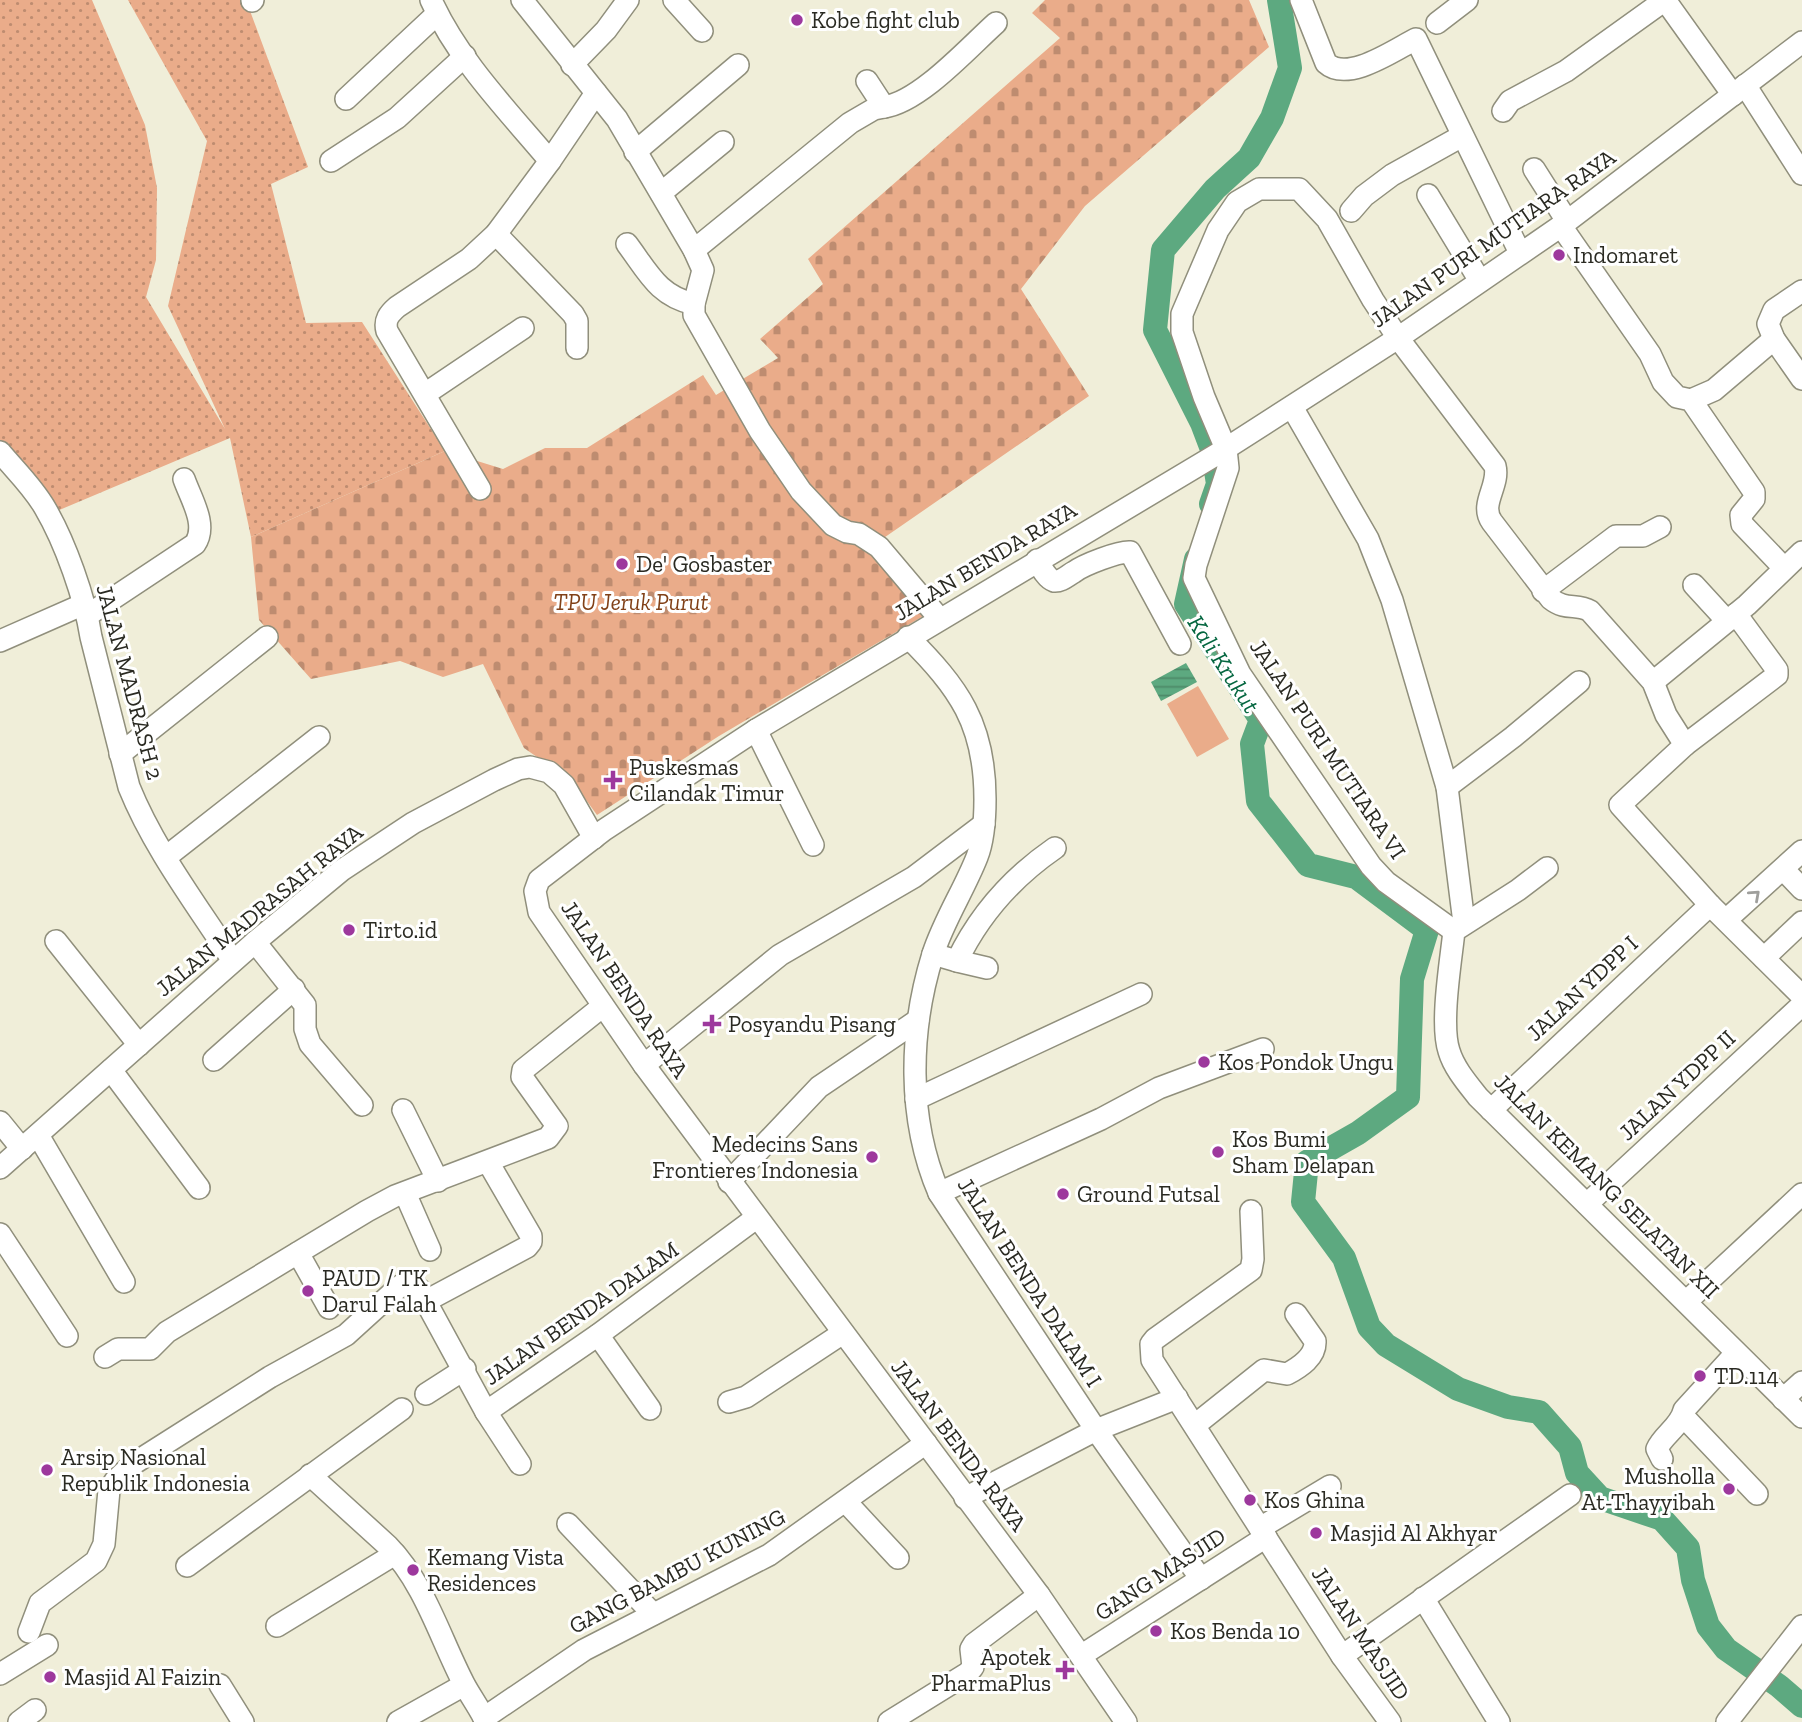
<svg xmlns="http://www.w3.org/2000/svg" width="1802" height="1722" font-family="'Zilla Slab',serif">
<defs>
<pattern id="grass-dots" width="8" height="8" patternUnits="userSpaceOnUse" patternTransform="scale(1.75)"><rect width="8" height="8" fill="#eaac8a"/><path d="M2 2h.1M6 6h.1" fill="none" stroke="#be8c70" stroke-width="1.8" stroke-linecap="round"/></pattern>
<pattern id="cemetery-stones" width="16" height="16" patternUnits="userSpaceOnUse" patternTransform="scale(1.75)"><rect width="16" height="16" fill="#eaac8a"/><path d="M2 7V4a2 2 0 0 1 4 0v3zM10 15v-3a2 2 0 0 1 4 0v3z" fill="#be8c70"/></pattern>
<pattern id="water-rules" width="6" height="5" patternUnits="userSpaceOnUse" patternTransform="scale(1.75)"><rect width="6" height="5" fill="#5da980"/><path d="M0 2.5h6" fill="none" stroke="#4d8a68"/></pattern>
</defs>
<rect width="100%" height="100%" fill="#f0eed9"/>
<path fill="url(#grass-dots)" d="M0,0H92L145,125L157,188L156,260L146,297L225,429L168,306L207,141L128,0H246L308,167L271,184L306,323L362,322L445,451L251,537L230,438L57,511L0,446Z"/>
<path fill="url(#cemetery-stones)" d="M1045,0H1249L1269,47L1085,206L1021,289L1089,396L875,544L937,608L719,736L597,815L573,782L524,748L483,664L443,677L400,661L311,679L259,620L251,537L445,451L503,469L545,448H587L703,375L716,395L778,358L760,339L823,284L808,259L1060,38L1032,13Z"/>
<path fill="#eaac8a" d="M1198,686L1229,739L1197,757L1167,704Z"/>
<path fill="url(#water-rules)" d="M1186,663L1197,682L1161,701L1151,682Z"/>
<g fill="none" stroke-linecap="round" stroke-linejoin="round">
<g stroke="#5da980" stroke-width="24">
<path d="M1211,504L1218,484L1213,452L1202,423L1155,330L1163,250L1215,189L1249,158L1272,118L1290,68L1279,0"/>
<path d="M1196,559L1186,604L1261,720L1252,744L1258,801L1308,865L1356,877L1427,930L1412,979L1408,1097L1358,1133L1307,1162L1303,1202L1344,1258L1369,1327L1386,1345L1458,1389L1508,1407L1539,1412L1570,1447L1577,1473L1600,1498L1662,1519L1688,1548L1693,1580L1708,1626L1726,1649L1779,1686L1802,1706"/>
</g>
<defs>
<g id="minor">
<path d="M431,0C458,60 508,111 550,161"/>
<path d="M522,0L617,119L694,250L703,270L694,304V315L760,431L801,491L833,525L847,532L859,534L879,547L939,618"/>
<path d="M674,0L702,31"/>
<path d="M1301,0L1326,63C1348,83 1394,50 1416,39L1520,253"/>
<path d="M1665,0L1733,95"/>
<path d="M252,1L253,0"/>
<path d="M1437,23L1467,0"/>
<path d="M572,65L606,30L628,0"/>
<path d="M1745,85L1802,174"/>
<path d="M346,99L437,14"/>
<path d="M884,107C920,102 969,47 996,23"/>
<path d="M1503,111L1510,101L1566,71L1665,0"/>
<path d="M635,152L738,65"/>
<path d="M331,161L397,118L465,56"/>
<path d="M1534,169L1567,221"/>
<path d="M661,193L723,142"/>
<path d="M1428,195L1480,281"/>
<path d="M1351,211L1364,196L1392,175L1462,136"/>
<path d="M1561,226L1650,354L1663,382L1677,397L1691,400L1754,492V499L1741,515L1742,524L1784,568"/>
<path d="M496,234L573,314L577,321V348"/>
<path d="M627,244C648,272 658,296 694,304"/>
<path d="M694,250L850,123L874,109L884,107L867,81"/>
<path d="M1802,291L1774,310L1768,324L1774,339L1802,379"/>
<path d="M425,394L523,328"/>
<path d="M1691,400L1714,390L1774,339"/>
<path d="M1292,407L1368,539L1392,600L1447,787L1464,923"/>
<path d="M0,452C15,470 33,487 45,508C65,542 85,598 91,637L129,787C154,849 197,905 233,961"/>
<path d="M480,489L387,331C384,320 389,314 397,307L469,259L496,234L550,161L596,93"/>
<path d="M1037,560C1041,567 1046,578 1054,581C1061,582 1068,575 1074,572C1083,565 1119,551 1130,552L1180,644"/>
<path d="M1694,585L1727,621"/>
<path d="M1543,591L1616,536H1643L1660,527"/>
<path d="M88,615L195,544C208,525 191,499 184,479"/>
<path d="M908,637C959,688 985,724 985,799C985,818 984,839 977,857C964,890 944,920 933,954C909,1031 907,1118 939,1193L1096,1430L1201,1579"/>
<path d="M0,641L84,604"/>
<path d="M1653,682L1747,605L1802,552"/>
<path d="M756,730L813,845"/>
<path d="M1685,745L1777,675V670L1736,614"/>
<path d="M120,754L267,637"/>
<path d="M1447,787L1513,737L1579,682"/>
<path d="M166,857L319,737"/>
<path d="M1547,868L1518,890L1454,931C1451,960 1440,1024 1449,1051C1454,1068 1467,1083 1478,1097L1802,1417"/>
<path d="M1783,869L1802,889"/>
<path d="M1726,920L1802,851"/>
<path d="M1454,931L1386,882L1371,866L1240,674L1194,578L1196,565L1228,468L1226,449L1204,397L1182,332V314L1218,230L1237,202L1259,189H1299L1327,219L1373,300L1398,338L1495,466C1500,486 1479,504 1492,522L1551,599C1566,611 1577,603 1590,611L1653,682L1666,715L1685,745L1620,805L1710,905L1802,996"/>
<path d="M56,941L139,1045"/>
<path d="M255,942L305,1005V1029L310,1044L362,1105"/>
<path d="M933,954L957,961C979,915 1013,877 1055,848"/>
<path d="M1764,958L1802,922"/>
<path d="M957,961L987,968"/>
<path d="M214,1060L294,989"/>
<path d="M644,1065L780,955L914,877L984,824"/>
<path d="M111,1070L199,1188"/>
<path d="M916,1099L1141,994"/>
<path d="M403,1110L438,1181"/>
<path d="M1491,1110L1710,905"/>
<path d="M0,1122L22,1149"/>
<path d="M38,1135L124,1282"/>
<path d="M0,1168L255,942L342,870L413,823L494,780L518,769L530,767L549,772L564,785L594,838"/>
<path d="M729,1182L819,1087L918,1020"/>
<path d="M405,1193L430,1250"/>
<path d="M939,1193L1101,1119L1159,1088L1263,1049"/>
<path d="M1587,1204L1802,1005"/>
<path d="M1251,1211L1253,1259L1251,1270L1155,1339L1151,1344L1152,1360L1342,1656L1390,1722"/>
<path d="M0,1234L67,1336"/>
<path d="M298,1253L329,1308"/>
<path d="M426,1301L527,1247L531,1242V1236L488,1162"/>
<path d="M1687,1301L1802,1194"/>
<path d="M598,1335L650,1409"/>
<path d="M105,1357L118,1349H150L167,1332L367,1211L395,1196L548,1138L557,1126L522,1077L523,1070L603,1006"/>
<path d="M426,1394L465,1369"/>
<path d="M1783,1399L1802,1382"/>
<path d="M729,1402L746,1397L843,1333"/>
<path d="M486,1412L520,1464"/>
<path d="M1683,1416L1757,1494"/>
<path d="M1195,1425L1264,1370L1287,1374C1300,1367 1316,1357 1315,1341L1296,1314"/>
<path d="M1662,1459L1657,1449C1663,1435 1681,1426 1684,1410L1736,1353"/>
<path d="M310,1475L388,1546C425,1584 440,1638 464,1684C471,1697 480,1709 486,1722"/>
<path d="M965,1498L1096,1430L1177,1398"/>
<path d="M846,1502L898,1558"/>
<path d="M568,1524L653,1614"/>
<path d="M1260,1528L1330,1486"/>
<path d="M187,1566L402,1409"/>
<path d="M1423,1598L1499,1722"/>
<path d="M277,1626L395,1554"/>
<path d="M29,1632L40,1603L96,1561L104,1544L109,1490L115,1481L133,1464L270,1377L346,1335L400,1286L412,1285L419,1289L486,1412L598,1335L756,1218"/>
<path d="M1082,1655L1266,1537"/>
<path d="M1342,1656L1570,1495"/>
<path d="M0,1674L47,1645"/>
<path d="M220,1685L243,1722"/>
<path d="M484,1718L584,1650L769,1555L926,1443"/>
<path d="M19,1722L35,1710"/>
<path d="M398,1722L464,1685"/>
<path d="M889,1722L968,1673L973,1667L971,1649L974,1644L1039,1595"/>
<path d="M1126,1722L1039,1595L644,1065L539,912L535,891L539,880L604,830L756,730L1219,453L1398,338L1561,226L1802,42"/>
<path d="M1727,1722L1802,1626"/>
</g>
</defs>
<use href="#minor" stroke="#908f7c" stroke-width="24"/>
<use href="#minor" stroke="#fff" stroke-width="21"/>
</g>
<defs><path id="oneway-chevron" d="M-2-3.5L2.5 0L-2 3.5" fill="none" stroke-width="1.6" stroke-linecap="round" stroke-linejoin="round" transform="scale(1.75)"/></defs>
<use stroke="#9f9f9c" href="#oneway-chevron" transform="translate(1755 895) rotate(-42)"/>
<g fill="#9d389d" stroke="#fff" stroke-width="2.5">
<circle cx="797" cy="20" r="7"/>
<circle cx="1559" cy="255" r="7"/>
<circle cx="622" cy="564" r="7"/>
<path d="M609.5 769.5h7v7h7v7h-7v7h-7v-7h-7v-7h7z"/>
<circle cx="349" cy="930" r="7"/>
<path d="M708.5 1013.5h7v7h7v7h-7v7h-7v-7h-7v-7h7z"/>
<circle cx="1204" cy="1062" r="7"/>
<circle cx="1218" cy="1152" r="7"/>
<circle cx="872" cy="1157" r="7"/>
<circle cx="1063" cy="1194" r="7"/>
<circle cx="308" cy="1291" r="7"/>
<circle cx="1700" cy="1376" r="7"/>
<circle cx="47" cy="1470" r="7"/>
<circle cx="1729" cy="1489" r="7"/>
<circle cx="1250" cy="1500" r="7"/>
<circle cx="1316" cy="1533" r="7"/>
<circle cx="413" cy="1570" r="7"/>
<circle cx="1156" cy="1631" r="7"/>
<path d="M1061.5 1659.5h7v7h7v7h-7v7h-7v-7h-7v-7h7z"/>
<circle cx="50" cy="1677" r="7"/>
</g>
<g text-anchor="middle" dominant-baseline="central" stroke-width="6" stroke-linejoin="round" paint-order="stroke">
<g font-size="23" fill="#2a2a22" stroke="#fff" text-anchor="start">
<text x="811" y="20">Kobe fight club</text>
<text x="1573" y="255">Indomaret</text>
<text x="636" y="564">De' Gosbaster</text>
<text x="629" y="767">Puskesmas<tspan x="629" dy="26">Cilandak Timur</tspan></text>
<text x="363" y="930">Tirto.id</text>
<text x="728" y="1024">Posyandu Pisang</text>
<text x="1218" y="1062">Kos Pondok Ungu</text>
<text x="1232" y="1139">Kos Bumi<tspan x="1232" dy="26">Sham Delapan</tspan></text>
<text x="858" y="1144" text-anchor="end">Medecins Sans<tspan x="858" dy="26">Frontieres Indonesia</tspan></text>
<text x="1077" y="1194">Ground Futsal</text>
<text x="322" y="1278">PAUD / TK<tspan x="322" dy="26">Darul Falah</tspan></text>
<text x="1714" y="1376">TD.114</text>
<text x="61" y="1457">Arsip Nasional<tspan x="61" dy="26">Republik Indonesia</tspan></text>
<text x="1715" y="1476" text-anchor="end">Musholla<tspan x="1715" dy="26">At-Thayyibah</tspan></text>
<text x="1264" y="1500">Kos Ghina</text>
<text x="1330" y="1533">Masjid Al Akhyar</text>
<text x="427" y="1557">Kemang Vista<tspan x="427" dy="26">Residences</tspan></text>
<text x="1170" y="1631">Kos Benda 10</text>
<text x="1051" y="1657" text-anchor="end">Apotek<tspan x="1051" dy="26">PharmaPlus</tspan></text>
<text x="64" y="1677">Masjid Al Faizin</text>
</g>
<g font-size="23" fill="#2a2a22" stroke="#fff">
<text transform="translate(1493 238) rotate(-35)">JALAN PURI MUTIARA RAYA</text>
<text transform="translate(985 561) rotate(-31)">JALAN BENDA RAYA</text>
<text transform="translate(130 682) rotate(75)">JALAN MADRASH 2</text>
<text transform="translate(1328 749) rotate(56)">JALAN PURI MUTIARA VI</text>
<text transform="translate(259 910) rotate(-39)">JALAN MADRASAH RAYA</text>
<text transform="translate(1582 988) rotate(-43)">JALAN YDPP I</text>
<text transform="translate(625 989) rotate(56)">JALAN BENDA RAYA</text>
<text transform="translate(1677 1085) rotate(-43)">JALAN YDPP II</text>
<text transform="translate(1607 1186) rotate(45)">JALAN KEMANG SELATAN XII</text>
<text transform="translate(1030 1282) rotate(57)">JALAN BENDA DALAM I</text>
<text transform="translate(581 1313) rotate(-35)">JALAN BENDA DALAM</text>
<text transform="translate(959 1445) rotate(53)">JALAN BENDA RAYA</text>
<text transform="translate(677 1571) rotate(-28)">GANG BAMBU KUNING</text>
<text transform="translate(1160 1574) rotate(-33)">GANG MASJID</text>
<text transform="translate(1361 1633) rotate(56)">JALAN MASJID</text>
</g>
<g font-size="23" font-style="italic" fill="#814017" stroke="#fff">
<text x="631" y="602">TPU Jeruk Purut</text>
</g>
<g font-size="24" font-style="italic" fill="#056740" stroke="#fff">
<text transform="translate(1224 664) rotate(57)">Kali Krukut</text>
</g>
</g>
</svg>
